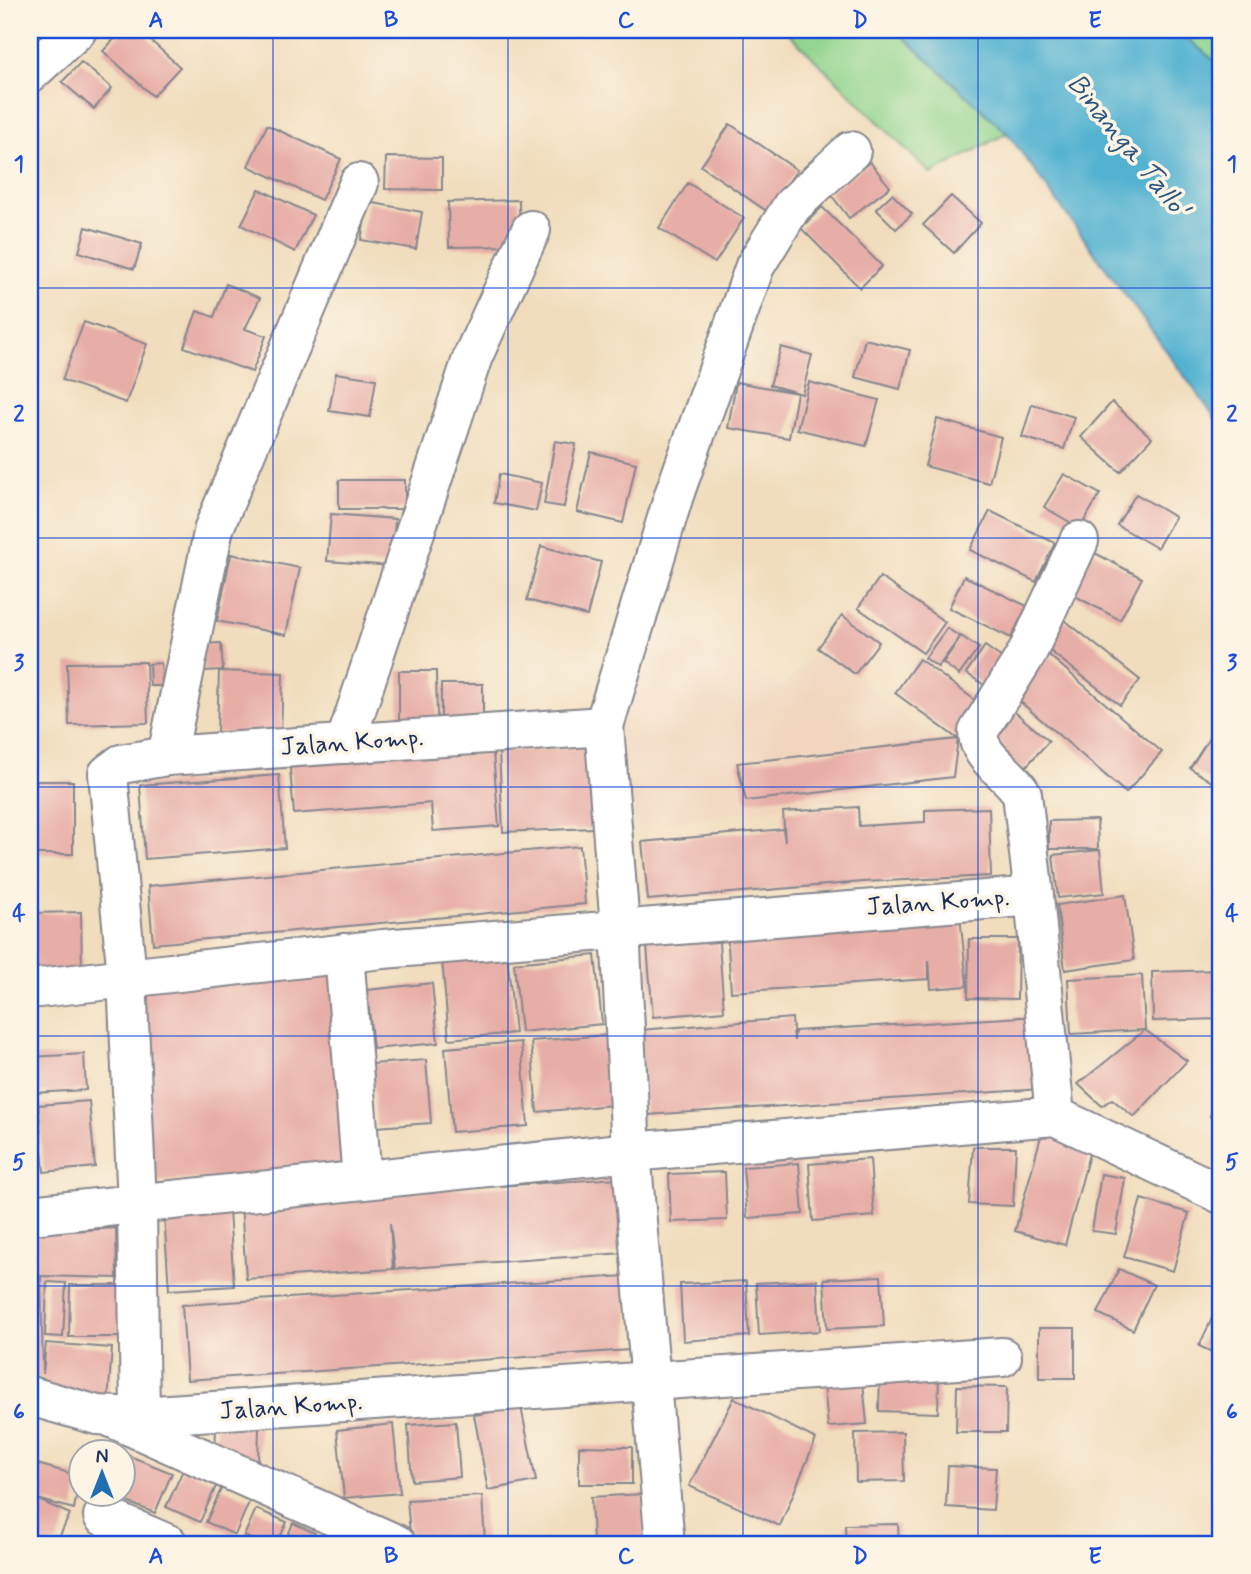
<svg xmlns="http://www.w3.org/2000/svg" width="1251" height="1574" font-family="Mynerve,sans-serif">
<rect width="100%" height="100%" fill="#fcf5e5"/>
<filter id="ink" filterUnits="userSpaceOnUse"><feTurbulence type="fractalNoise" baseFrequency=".0143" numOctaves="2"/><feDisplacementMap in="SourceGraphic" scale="14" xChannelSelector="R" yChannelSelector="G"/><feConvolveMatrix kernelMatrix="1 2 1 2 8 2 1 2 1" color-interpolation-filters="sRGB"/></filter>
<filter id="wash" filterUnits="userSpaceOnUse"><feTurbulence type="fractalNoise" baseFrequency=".00686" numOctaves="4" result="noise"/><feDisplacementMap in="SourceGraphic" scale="28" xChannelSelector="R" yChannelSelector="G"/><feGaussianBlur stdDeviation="1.57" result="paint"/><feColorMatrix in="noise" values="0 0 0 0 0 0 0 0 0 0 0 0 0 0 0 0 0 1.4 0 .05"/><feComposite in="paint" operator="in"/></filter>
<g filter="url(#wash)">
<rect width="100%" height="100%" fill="#f1ddbd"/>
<path fill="#f1d5bd" d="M656,620L782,687L829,643L879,697L992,779L637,827L615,709Z"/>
<g fill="#8fd48d" stroke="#558276" stroke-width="2">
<path d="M785,30H896L1007,133L931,174Z"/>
<path d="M1176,30H1221V67Z"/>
</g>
<path fill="#53b2d1" stroke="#377098" stroke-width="2" d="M896,30H1177L1221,66V426L1007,133Z"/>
<g id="blocks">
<g fill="#e7aea7">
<path d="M123,30H139L180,67L153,96L103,51Z"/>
<path d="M81,62L112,88L94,109L62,82Z"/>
<path d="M730,124L797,170L768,212L701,166Z"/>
<path d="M267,125L341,159L321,200L248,166Z"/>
<path d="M386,157L442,158V190L385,189Z"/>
<path d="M870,162L890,187L849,218L829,192Z"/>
<path d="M688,183L744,218L715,263L659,228Z"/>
<path d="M259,189L313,215L295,252L241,225Z"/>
<path d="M892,194L912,214L896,229L876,209Z"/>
<path d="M951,196L981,223L954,253L923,225Z"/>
<path d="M519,200L520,246L449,247L448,202Z"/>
<path d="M368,202L422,212L416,249L361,240Z"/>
<path d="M822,207L882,266L860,288L801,228Z"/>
<path d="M86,227L142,244L134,269L79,252Z"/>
<path d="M226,284L260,298L245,329L266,336L252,372L184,347L197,311L214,317Z"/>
<path d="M84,322L147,344L126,403L62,380Z"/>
<path d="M865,339L910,350L900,389L855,377Z"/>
<path d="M781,347L812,355L802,394L770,385Z"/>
<path d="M336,373L376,379L370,417L329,411Z"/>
<path d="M736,382L797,393L789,438L728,428Z"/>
<path d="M809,382L879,400L866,446L797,429Z"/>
<path d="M1112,402L1152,438L1120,472L1081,437Z"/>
<path d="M1032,404L1074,417L1064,449L1022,437Z"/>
<path d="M937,419L1001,437L989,483L925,466Z"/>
<path d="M555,441L576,444L564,507L544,504Z"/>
<path d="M591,452L636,463L623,523L577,512Z"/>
<path d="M499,474L542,483L536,511L494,503Z"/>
<path d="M1064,474L1100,494L1080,528L1044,507Z"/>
<rect x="339" y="480" width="66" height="29"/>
<path d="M1136,494L1175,517L1157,548L1117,525Z"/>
<path d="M990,511L1055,543L1036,582L970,550Z"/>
<path d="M331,514L395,519L392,566L327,561Z"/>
<path d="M1080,545L1142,578L1120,620L1058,587Z"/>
<path d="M541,546L601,562L587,616L527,600Z"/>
<path d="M231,554L300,568L286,635L217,621Z"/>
<path d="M964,576L1027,606L1011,638L949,608Z"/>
<path d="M880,577L945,622L923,653L858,608Z"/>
<path d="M842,615L879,642L855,674L818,648Z"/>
<path d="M1062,618L1140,680L1120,705L1041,644Z"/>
<path d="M947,628L960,637L938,667L925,658Z"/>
<path d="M961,636L979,648L959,675L943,663Z"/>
<path d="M221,643L223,670L204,671L202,644Z"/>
<path d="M985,646L1012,665L995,692L966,673Z"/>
<path d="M1044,651L1162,752L1126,793L1009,692Z"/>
<path d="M919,659L983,706L958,739L895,693Z"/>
<path d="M146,662L148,723L69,725L67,663Z"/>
<path d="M161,663L162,686H150L149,664Z"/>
<path d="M219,671L283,673L281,735L217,733Z"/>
<path d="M399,671H436L437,722L399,723Z"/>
<rect x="441" y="684" width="42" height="41"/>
<path d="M1009,707L1049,741L1022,771L983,737Z"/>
<path d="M1214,731L1221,736V788L1190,768Z"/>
<path d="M958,739L953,777L746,801L737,763Z"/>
<path d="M492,741L499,826L433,831L431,803L294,814L289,758Z"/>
<path d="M589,747L593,828L503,832L499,751Z"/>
<path d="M279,775L285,848L145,859L140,785Z"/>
<rect x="30" y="781" width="43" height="73"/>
<path d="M858,807L859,826L925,822V810L989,808L991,876L863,882L648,900L642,842L783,829L785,842L783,812Z"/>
<path d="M1097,820L1098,849H1049V821Z"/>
<path d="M580,846L585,904L153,944L148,886Z"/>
<path d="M1100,850L1104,893L1058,898L1053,855Z"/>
<path d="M1125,895L1134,960L1065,970L1057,905Z"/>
<path d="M959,904L967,986L931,989L929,960V979L731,992L727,931Z"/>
<path d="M81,912L82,974L30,976V913Z"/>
<path d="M718,929L724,1011L653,1017L646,935Z"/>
<path d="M969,939H1018L1017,999L968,998Z"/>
<path d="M507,953L515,1033L449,1039L442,960Z"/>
<path d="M595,955L602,1024L521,1032L514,963Z"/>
<path d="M1221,970V1019L1153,1021L1152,972Z"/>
<path d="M340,973L353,1169L150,1182L137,986Z"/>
<path d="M1142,975L1145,1030L1187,1061L1134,1117L1112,1099L1102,1106L1078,1084L1145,1030L1071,1034L1068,979Z"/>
<path d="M432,983L438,1043L373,1049L367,990Z"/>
<path d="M1037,1016L1041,1089L646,1115L640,1030L792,1018L794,1041L795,1031Z"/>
<path d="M607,1035L613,1105L537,1112L531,1041Z"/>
<path d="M521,1042L528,1126L452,1132L445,1048Z"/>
<path d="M84,1054L86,1090L33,1093L30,1057Z"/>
<path d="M426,1060L431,1123L376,1127L372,1064Z"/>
<path d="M1221,1092V1122L1210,1116Z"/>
<path d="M89,1101L95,1167L44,1172L38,1105Z"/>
<path d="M1043,1129L1093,1139L1065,1245L1015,1231Z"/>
<path d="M973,1147H1016L1013,1206L969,1204Z"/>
<path d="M870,1159L874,1216L813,1221L809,1164Z"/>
<path d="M799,1163L803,1214L747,1218L743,1167Z"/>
<path d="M725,1172L727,1220L671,1222L669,1174Z"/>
<path d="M1101,1174L1125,1178L1116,1234L1092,1231Z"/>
<path d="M619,1178L624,1253L395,1269L390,1223L393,1269L246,1279L241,1203Z"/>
<path d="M1141,1199L1189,1213L1173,1271L1124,1257Z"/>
<path d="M229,1211L234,1286L169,1290L164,1215Z"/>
<path d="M116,1228L117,1278L41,1276L43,1374L46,1343L112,1348L108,1402L41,1398L43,1378H30V1234Z"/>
<path d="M1119,1269L1154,1285L1133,1330L1098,1313Z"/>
<path d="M625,1276L630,1350L187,1380L182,1305Z"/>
<path d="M881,1276L884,1326L827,1329L824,1279Z"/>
<path d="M817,1280L820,1331L759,1335L756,1283Z"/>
<path d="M746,1281L749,1336L683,1341L680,1284Z"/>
<path d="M47,1282L66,1283L63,1337L45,1336Z"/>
<path d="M70,1285H120V1337H69Z"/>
<path d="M1221,1300V1356L1199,1346Z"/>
<rect x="1039" y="1328" width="36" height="50"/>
<path d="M880,1373L939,1376L938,1413L879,1411Z"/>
<path d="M863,1381L867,1424L828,1427L824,1384Z"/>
<path d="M957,1386L1007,1387L1006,1432H956Z"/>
<path d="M734,1398L816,1439L780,1526L689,1486Z"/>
<path d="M521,1407L536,1481L488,1490L474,1415Z"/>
<path d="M456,1422L460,1477L412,1481L408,1425Z"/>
<path d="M393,1424L400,1493L344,1498L337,1430Z"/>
<path d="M216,1426L259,1427L258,1463L215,1461Z"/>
<path d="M903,1432L904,1481L856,1482L855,1433Z"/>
<path d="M579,1446L632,1447V1484H579Z"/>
<path d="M122,1453L172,1473L155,1513L107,1494H122Z"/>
<path d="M37,1464L80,1476L74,1509L30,1497Z"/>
<path d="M948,1466L996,1468L993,1510L946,1507Z"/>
<path d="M184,1468L217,1484L200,1522L166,1507Z"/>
<path d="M222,1487L250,1500L235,1535L206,1522Z"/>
<path d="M643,1494L645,1539L593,1542L591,1497Z"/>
<path d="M482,1496L485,1542L411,1544L407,1500Z"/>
<path d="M34,1498L70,1514L56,1544H30V1508Z"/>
<path d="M256,1509L287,1522L277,1544H261L244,1536Z"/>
<path d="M293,1523L315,1533L309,1544H284Z"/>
<path d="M898,1524L899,1544H846L845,1525Z"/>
<path d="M326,1533L351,1544H320Z"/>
</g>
</g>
</g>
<g filter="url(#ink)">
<use href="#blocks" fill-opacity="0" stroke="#86868e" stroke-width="2"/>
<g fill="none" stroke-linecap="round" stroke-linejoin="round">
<defs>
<g id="minor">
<path d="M30,73L77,30"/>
<path d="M604,726L674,495L755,266L792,206L851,151"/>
<path d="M345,744L473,356L531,230"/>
<path d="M167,756L214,528L359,183"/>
<path d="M1034,896L1022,794C1010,772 978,759 978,732L1027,653L1079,541"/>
<path d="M344,953L362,1180"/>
<path d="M30,989L383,949L1034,896L1055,1116"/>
<path d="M30,1215L631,1152L665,1544"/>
<path d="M1002,1357L140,1416L137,1205L127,977L108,774L121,764L167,756L604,726L620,927L631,1152L1055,1116L1221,1194"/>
<path d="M30,1396L97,1415L138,1417"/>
<path d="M112,1418L396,1544"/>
<path d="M103,1516L168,1544"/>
</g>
</defs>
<use href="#minor" stroke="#86868e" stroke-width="42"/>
<use href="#minor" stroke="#fff" stroke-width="38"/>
</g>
</g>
<path fill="none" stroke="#1d4ed8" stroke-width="2" stroke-opacity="0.55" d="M273,30V1544M508,30V1544M743,30V1544M978,30V1544M30,288H1221M30,538H1221M30,787H1221M30,1036H1221M30,1286H1221"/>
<g text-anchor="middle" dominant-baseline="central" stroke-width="7" stroke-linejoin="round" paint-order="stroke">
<g font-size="26" fill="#1b2f5e" stroke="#fcf5e5">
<text transform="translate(352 743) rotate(-4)">Jalan Komp.</text>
<text transform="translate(938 903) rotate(-4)">Jalan Komp.</text>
<text transform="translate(291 1407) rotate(-4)">Jalan Komp.</text>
</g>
<g font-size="28" font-style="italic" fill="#2c5680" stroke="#fcf5e5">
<text transform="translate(1127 146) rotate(51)">Binanga Tallo'</text>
</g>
</g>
<rect width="1251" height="1574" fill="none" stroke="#fcf5e5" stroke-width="77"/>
<g transform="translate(102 1473)"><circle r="33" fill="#fcf5e5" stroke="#a2a6af" stroke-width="2"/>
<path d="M0-5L12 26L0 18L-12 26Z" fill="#1f6fb2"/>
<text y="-10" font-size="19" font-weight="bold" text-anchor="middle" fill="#1b2f5e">N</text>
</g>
<rect x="38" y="38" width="1174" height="1498" fill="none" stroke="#1d4ed8" stroke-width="2.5"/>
<g font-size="23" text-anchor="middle" font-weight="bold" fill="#1d4ed8">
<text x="156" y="27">A</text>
<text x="391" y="27">B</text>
<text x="626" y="27">C</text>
<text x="860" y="27">D</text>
<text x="1095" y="27">E</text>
<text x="19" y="171">1</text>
<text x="1232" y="171">1</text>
<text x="19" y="421">2</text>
<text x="1232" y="421">2</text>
<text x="19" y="670">3</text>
<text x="1232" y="670">3</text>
<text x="19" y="920">4</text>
<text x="1232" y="920">4</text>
<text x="19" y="1169">5</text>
<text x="1232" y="1169">5</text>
<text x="19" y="1419">6</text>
<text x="1232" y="1419">6</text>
<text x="156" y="1563">A</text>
<text x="391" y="1563">B</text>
<text x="626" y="1563">C</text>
<text x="860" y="1563">D</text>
<text x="1095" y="1563">E</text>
</g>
</svg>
